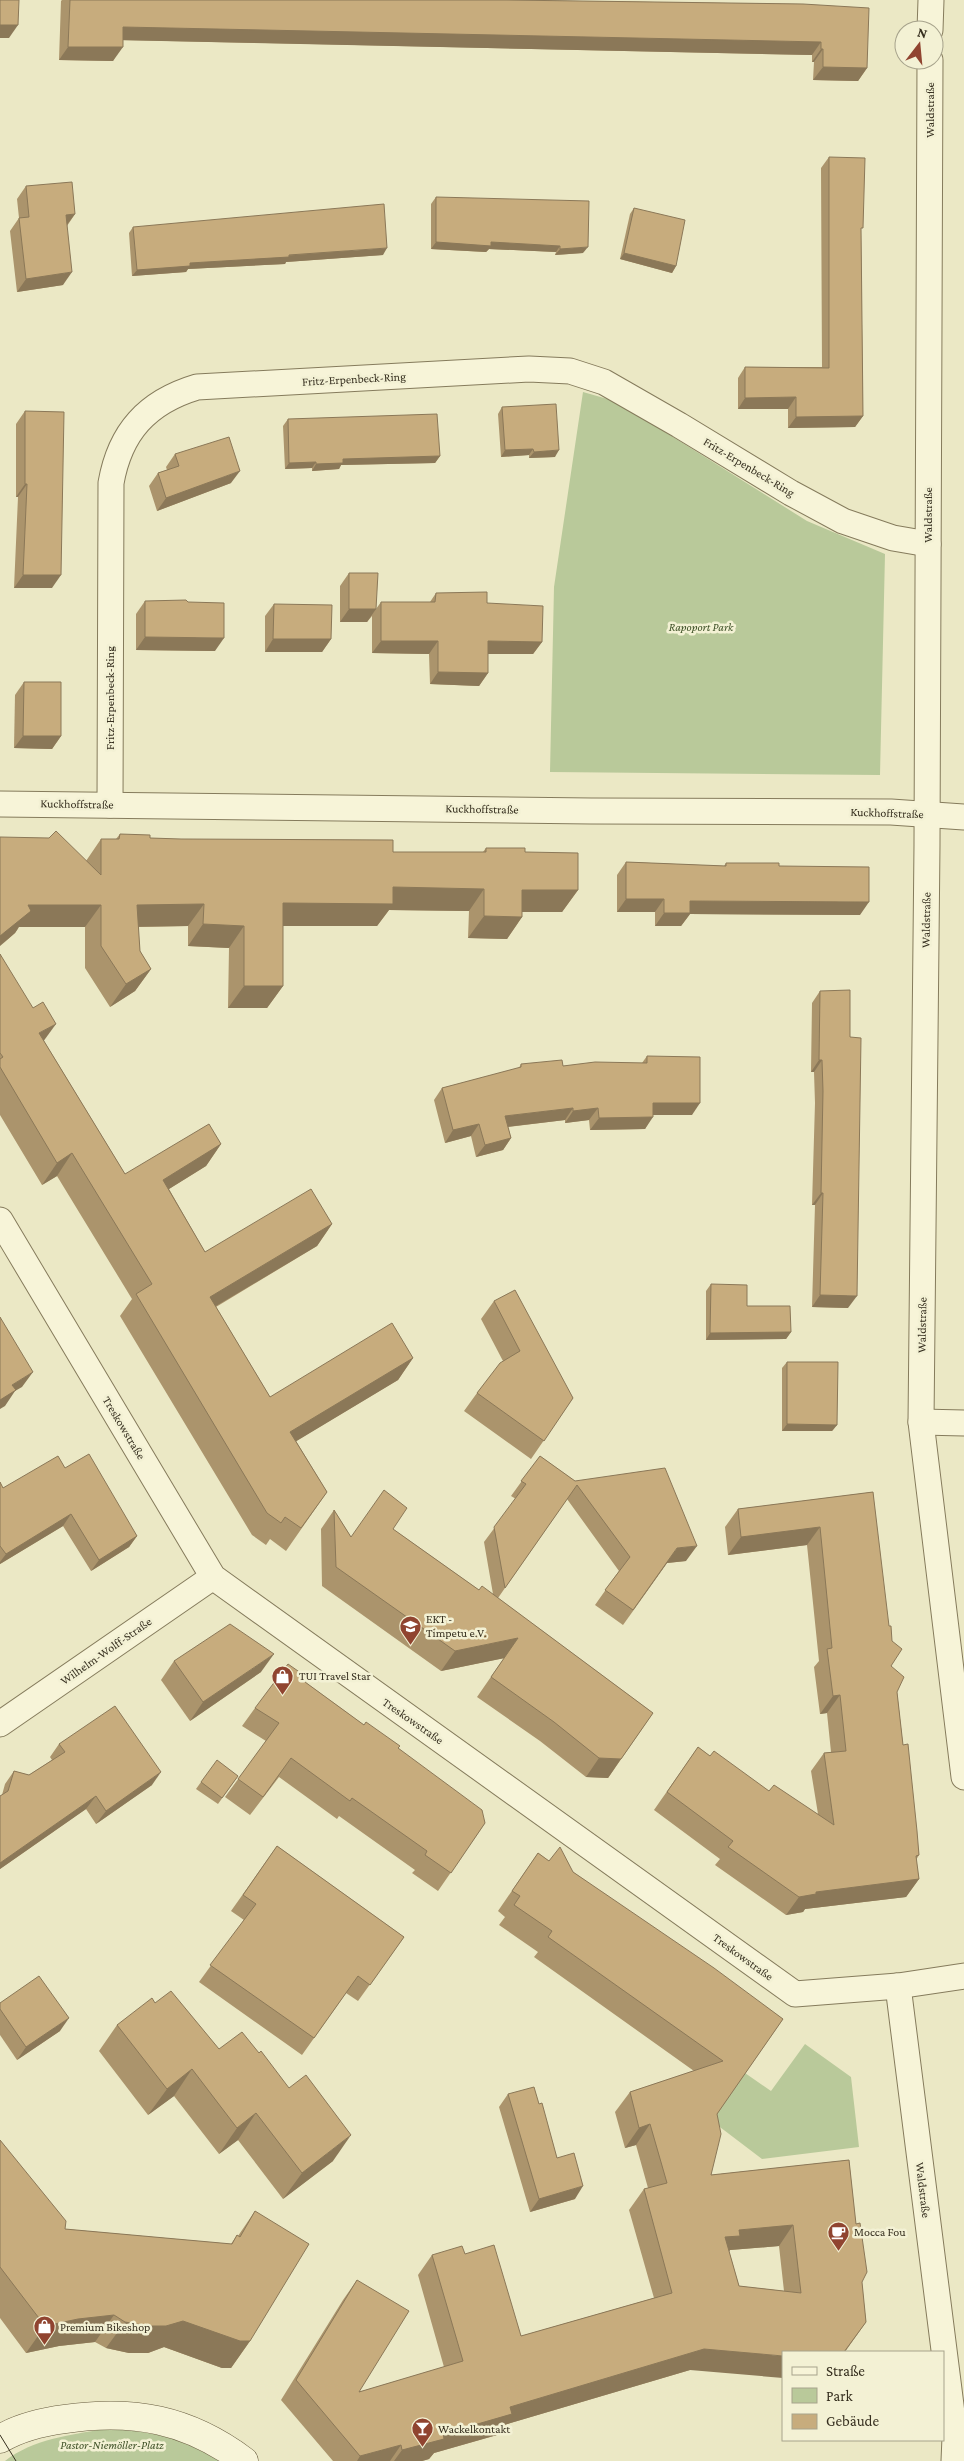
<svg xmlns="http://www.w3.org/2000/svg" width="964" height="2461" font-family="'Crimson Pro',serif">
<rect width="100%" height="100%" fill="#ebe8c5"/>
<g fill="#b9c99a">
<path d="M583,392L611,400L630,410L807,521L885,554L880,775L550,772L554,587Z"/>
<path d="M805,2044L851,2077L859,2147L762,2159L712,2121L745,2073L771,2091Z"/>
<path d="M104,2429C152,2431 177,2436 219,2461H5C33,2439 70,2435 104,2429Z"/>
</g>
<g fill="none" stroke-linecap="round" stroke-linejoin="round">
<defs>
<g id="street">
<path d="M930,30L931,0"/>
<path d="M930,60L927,845L921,1422L964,1777"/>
<path d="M0,804L591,811L891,812L964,817"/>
<path d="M110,805L111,483C120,432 147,402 197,387L529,369L570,371L604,382L679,425L791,493L843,521L893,538L928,544"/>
<path d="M0,1220L213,1577L795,1994L898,1986L964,1976"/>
<path d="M921,1422L964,1423"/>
<path d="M0,1724L213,1577"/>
<path d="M898,1986L955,2437L954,2461"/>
</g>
<path id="secondary" d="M0,2439C20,2427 42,2422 65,2419C133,2409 188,2419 244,2461"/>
</defs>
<use href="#street" stroke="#857b5c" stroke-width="27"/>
<use href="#secondary" stroke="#675c3f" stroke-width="29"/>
<use href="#street" stroke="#f7f4d8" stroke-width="25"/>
<use href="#secondary" stroke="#f7f4d8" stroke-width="28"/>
<path stroke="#362f1f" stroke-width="1" d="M0,2435L16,2461"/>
</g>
<g fill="#ab946c" fill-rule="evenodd">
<path d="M62,0H507L803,4L867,68L858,81L813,80L814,62H812V55L123,40L113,61L59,60L61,1Z"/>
<path d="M829,157L861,231L863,416L855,427L788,428V409H738V378L745,367H822L821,168Z"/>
<path d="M26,186L75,214L67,226L63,285L17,292L10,231L19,218L17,199Z"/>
<path d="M436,197L583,253L555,255L556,252L489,249L486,252L431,249V204Z"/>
<path d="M634,208L676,266L672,273L620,259L630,214Z"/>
<path d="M133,227L383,255L286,262L285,264L188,269L186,272L132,276L129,233Z"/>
<path d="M502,407L555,457L529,458V455L501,457L498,414Z"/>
<path d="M25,411L52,588H14L18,497H16V424Z"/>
<path d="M288,419L440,456L435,463L341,465L339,469L312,471V468L285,469L283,426Z"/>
<path d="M175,454L231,483L157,511L149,486L158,473L167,470L166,467Z"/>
<path d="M349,573L376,609L381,602H430L436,593L487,603L542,642L533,654H488V673L479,686L430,684L429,654L372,653V616L367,622H340V586Z"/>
<path d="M145,601L215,651L136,650V614Z"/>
<path d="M274,604L331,639L322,652H265V616Z"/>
<path d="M24,682L61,736L52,749L14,748L15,695Z"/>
<path d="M120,834L150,838L393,852H483L486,848L525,852L578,890L562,912H522V917L507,939L468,938L469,911L389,910L377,926H283V986L267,1008H228L229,948L188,946V926L138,927L140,951L151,969L135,991L110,1007L85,968V927H19L15,933L0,946L86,861L101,839H116Z"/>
<path d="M626,862L724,866L726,863L779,866L860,915L690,914L681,926H655V912H617V875Z"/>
<path d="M0,954L44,1041L125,1174L221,1144L206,1166L169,1189L205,1252L332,1224L317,1246L216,1307L270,1397L413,1358L398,1380L296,1441L327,1492L286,1551L270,1539L266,1545L252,1535L120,1316L132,1299L57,1176L42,1185L0,1115Z"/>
<path d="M820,991L848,1308L812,1307L815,1205H812L815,1103L814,1072H811L812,1003Z"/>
<path d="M647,1056L692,1115H653L645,1129L590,1130L589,1120L565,1123V1120L508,1127L511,1138L503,1150L476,1157L471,1136L445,1143L434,1100L442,1088L519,1068L521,1064L563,1066L642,1063Z"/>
<path d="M711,1284L747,1306L791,1332L786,1339L706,1340V1291Z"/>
<path d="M494,1301L573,1398L531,1459L464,1411L477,1393L503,1361L481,1319Z"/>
<path d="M787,1362L837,1425L832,1431H782V1368Z"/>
<path d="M540,1456L686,1561L667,1563L623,1625L595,1605L619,1571L567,1499L498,1598L653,1713L608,1778L586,1777L540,1741L477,1697L504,1658L441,1671L322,1586L321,1529L334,1510L351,1537L393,1529L479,1590L493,1594L484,1542L516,1499L511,1496Z"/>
<path d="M65,1468L137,1536L129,1547L91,1571L63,1526L0,1564V1482L3,1488Z"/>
<path d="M873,1492L891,1666L897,1692L903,1745L919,1855L916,1860L919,1879L906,1897L805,1909L803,1912L786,1915L715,1865L720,1859L654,1810L698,1747L710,1756L769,1791L818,1814L811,1771L824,1753L831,1752L827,1713L820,1714L814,1667L819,1661L807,1545L728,1555L725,1527L738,1509Z"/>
<path d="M174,1661L261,1672L190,1721L161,1680Z"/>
<path d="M305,1682L364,1725L398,1748L485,1823L438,1891L412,1873L415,1870L339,1816L337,1819L279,1777L250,1815L225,1797L266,1741L242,1726L255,1708Z"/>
<path d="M59,1744L152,1785L96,1824L86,1809L0,1869V1796L2,1795L5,1784L14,1771L29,1775L52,1760L50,1757Z"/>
<path d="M238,1776L218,1804L196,1789L201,1782Z"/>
<path d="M277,1846L404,1937L358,2001L346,1993L302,2055L199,1982L244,1920L231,1911Z"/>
<path d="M538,1853L549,1861L573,1872L783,2019L717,2114L711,2175L849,2160L866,2322L845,2352H783L690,2370L504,2425L497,2435L434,2453L429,2459L422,2461H333L281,2400L343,2300L357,2280L359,2392L444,2367L418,2275L432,2255L465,2254L521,2336L654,2298L629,2210L644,2189L648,2188L636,2145L625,2148L615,2112L630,2092L694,2071L534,1957L538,1952L499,1925L505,1917L498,1911ZM779,2246L784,2291L739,2286L729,2251L730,2250Z"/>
<path d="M0,2003L60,2031L17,2060L0,2035Z"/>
<path d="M155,2003L219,2049L333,2161L283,2199L238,2140L219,2154L174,2096L148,2115L99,2051L117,2025Z"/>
<path d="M508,2094L539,2104L557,2158L575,2199L530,2212L499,2107Z"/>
<path d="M0,2140L65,2229L231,2244L237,2235L238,2236L255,2211L250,2341L231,2368H222L164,2347L148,2353H129L106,2348L95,2342L59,2346L26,2353L0,2318Z"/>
</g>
<g fill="#8b7858">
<path d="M0,25H18L9,38H0Z"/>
<path d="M123,27L821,42L812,55L114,40Z"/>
<path d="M68,47H123L113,61L59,60Z"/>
<path d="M821,49H823L814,62H812Z"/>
<path d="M823,67L867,68L858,81L813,80Z"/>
<path d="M75,214L66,226V215Z"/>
<path d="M436,242H491L560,246L556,252L489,249L486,252L431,249Z"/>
<path d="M588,247L583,253L555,255L560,249Z"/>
<path d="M387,248L383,255L286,262L285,264L188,269L186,272L132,276L137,270L190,263Z"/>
<path d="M624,253L676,266L672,273L620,259Z"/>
<path d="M72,272L63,285L17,292L26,279Z"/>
<path d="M796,397L788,409H738L745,398Z"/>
<path d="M863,416L855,427L788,428L796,417Z"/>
<path d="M533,449L529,455L501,457L505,450Z"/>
<path d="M559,450L555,457L529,458L534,452Z"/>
<path d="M440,456L435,463L341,465L339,469L312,471L316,464L343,459Z"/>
<path d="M316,462L312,468L285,469L289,463Z"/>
<path d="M240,471L231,483L157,511L166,498Z"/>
<path d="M25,484H27L18,497H16Z"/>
<path d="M23,575H61L52,588H14Z"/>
<path d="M349,609H376L367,622H340Z"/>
<path d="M145,637L224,638L215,651L136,650Z"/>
<path d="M273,639H331L322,652H265Z"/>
<path d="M381,641H438L429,654L372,653Z"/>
<path d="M488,641L542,642L533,654H479Z"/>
<path d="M438,672L488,673L479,686L430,684Z"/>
<path d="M23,736H61L52,749L14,748Z"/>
<path d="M393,887L484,889L469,911L389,910L377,926H267L283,903Z"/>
<path d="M522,890H578L562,912H507Z"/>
<path d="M626,899H664L655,912H617Z"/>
<path d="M690,901L869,902L860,915L690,914L681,926H655L664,913Z"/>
<path d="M204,904L188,926L122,927L137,905Z"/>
<path d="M28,905H101L85,927H19L15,933L0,946V936Z"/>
<path d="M484,916L522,917L507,939L468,938Z"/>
<path d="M203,924L244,926L229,948L188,946Z"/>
<path d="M151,969L135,991L110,1007L126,984Z"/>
<path d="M244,986H283L267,1008H228Z"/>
<path d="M56,1024L40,1046L39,1033Z"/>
<path d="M819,1060H822L814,1072H811Z"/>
<path d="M653,1103H700L692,1115H645Z"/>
<path d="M573,1108L565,1120L497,1128L505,1116Z"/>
<path d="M598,1108L589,1120L565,1123L573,1111Z"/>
<path d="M653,1117L645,1129L590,1130L599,1118Z"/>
<path d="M479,1124L471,1136L445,1143L453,1130Z"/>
<path d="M511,1138L503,1150L476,1157L485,1145Z"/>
<path d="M221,1144L206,1166L148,1202L163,1180Z"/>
<path d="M72,1153L57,1176L42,1185L57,1163Z"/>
<path d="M821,1193H823L815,1205H812Z"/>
<path d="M332,1224L317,1246L194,1319L210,1297Z"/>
<path d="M820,1295L857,1296L848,1308L812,1307Z"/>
<path d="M791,1332L786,1339L706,1340L710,1333Z"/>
<path d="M413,1358L398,1380L275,1454L290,1432Z"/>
<path d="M33,1372L22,1387L15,1391L5,1406L0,1409V1400L12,1385Z"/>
<path d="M787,1424L837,1425L832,1431H782Z"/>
<path d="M71,1514L63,1526L0,1564V1562L6,1554Z"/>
<path d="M820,1527L807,1545L728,1555L741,1537Z"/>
<path d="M137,1536L129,1547L91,1571L99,1560Z"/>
<path d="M697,1546L686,1561L667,1563L623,1625L677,1548Z"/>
<path d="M518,1638L505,1658L441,1671L455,1651Z"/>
<path d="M274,1654L261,1672L190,1721L203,1702Z"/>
<path d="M840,1695L827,1713L820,1714L833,1696Z"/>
<path d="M599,1758L621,1759L608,1778L586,1777Z"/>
<path d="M161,1772L152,1785L96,1824L106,1811Z"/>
<path d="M96,1796L86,1809L0,1869V1863Z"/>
<path d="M919,1879L906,1897L805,1909L803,1912L786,1915L799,1897L816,1892Z"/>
<path d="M69,2018L60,2031L17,2060L26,2047Z"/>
<path d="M192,2069L174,2096L148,2115L167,2089Z"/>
<path d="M256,2113L238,2140L219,2154L237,2128Z"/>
<path d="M650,2124L636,2145L625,2148L639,2128Z"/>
<path d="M351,2135L333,2161L283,2199L302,2173Z"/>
<path d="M583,2186L575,2199L530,2212L539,2199Z"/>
<path d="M793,2225L779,2246L730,2250L726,2256L725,2237L739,2230Z"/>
<path d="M114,2315L95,2342L59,2346L26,2353L45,2326L78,2319Z"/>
<path d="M183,2321L250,2341L231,2368H222L164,2347L148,2353H129L106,2348L125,2322Z"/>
<path d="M704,2349L783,2356V2378L690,2370L504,2425L497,2435L434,2453L429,2459L422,2461H394L402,2450L443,2434L510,2407Z"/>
<path d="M401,2445L390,2461H357L360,2456Z"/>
</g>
<g fill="#c7ac7d" stroke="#8b7858" fill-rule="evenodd">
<path d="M0,0H19L18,25H0Z"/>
<path d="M70,0H507L803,4L869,8L867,68L823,67V49H821V42L123,27V47H68Z"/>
<path d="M829,157L865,158L863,228H861L863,416L796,417V397L745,398V367L829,368Z"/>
<path d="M72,182L75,214L66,215L72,272L26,279L19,218L29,217L26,186Z"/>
<path d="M436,197L589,201L588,247L560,249V246L491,242V246L436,242Z"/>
<path d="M384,204L387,248L289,255V257L190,263V266L137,270L133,227Z"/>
<path d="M634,208L685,220L676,266L624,253Z"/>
<path d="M556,404L559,450L534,452L533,449L505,450L502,407Z"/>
<path d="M25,411L64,412L61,575H23L27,484H25Z"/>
<path d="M437,414L440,456L343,459V463L316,464V462L289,463L288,419Z"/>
<path d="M229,437L240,471L166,498L158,473L179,466L175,454Z"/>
<path d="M349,573H378L376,609H349Z"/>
<path d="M487,592V603L543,606L542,642L488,641V673L438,672V641H381V602H435L436,593Z"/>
<path d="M186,600L188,602L224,603V638L145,637V601Z"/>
<path d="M274,604L332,605L331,639H273Z"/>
<path d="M24,682H61V736H23Z"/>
<path d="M56,831L101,875V839H119L120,834L150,835V838L181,839L393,840V852H486V848H525V852L578,853V890H522V917L484,916V889L393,887V904L283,903V986H244V926L203,924L204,904L137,905L140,951L151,969L126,984L101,946V905H28L31,911L0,936V837L49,838Z"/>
<path d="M626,862L726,866V863H779V866L869,867V902L690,901V913H664V899H626Z"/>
<path d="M0,954L33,1008L43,1002L56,1024L39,1033L125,1174L209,1124L221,1144L163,1180L205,1252L311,1189L332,1224L210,1297L270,1397L392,1323L413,1358L290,1432L327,1492L301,1528L285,1517L281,1523L267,1513L136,1294L152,1284L72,1153L57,1163L0,1067V1059L3,1057L0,1053Z"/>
<path d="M850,990V1037L861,1038L857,1296L820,1295L823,1193H821L823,1091L822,1060H819L820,991Z"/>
<path d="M647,1056L700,1057V1103H653V1117L599,1118L598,1108L573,1111V1108L505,1116L511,1138L485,1145L479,1124L453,1130L442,1088L521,1067V1064L562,1060L563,1066L595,1062L647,1063Z"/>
<path d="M711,1284L747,1285V1306H790L791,1332L710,1333Z"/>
<path d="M515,1290L573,1398L544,1441L477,1393L500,1363L520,1351L494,1301Z"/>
<path d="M0,1317L33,1372L12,1385L16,1390L0,1400Z"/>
<path d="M787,1362H838L837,1425L787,1424Z"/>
<path d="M89,1454L137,1536L99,1560L71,1514L6,1554L0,1546V1482L3,1488L58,1456L65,1468Z"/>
<path d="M540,1456L575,1481L665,1468L697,1546L677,1548L633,1610L605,1590L630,1557L577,1485L505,1588L494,1527L526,1484L521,1481Z"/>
<path d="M384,1490L407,1508L393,1529L479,1590L482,1586L653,1713L621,1759L599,1758L554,1722L491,1677L518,1638L455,1651L336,1567L334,1510L351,1537Z"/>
<path d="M873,1492L889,1626H891L892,1641L902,1649L891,1666L904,1677L897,1692L903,1745L908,1744L917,1831L919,1855L916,1856L919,1879L816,1892V1894L799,1897L728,1847L733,1841L667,1792L698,1747L710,1756L714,1751L769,1791L774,1785L834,1825L824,1753L846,1751L840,1695L833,1696L827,1649L832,1648L820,1527L741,1537L738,1509Z"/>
<path d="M230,1624L274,1654L203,1702L174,1661Z"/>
<path d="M288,1664L308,1678L305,1682L364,1725L366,1722L400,1746L398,1748L482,1810L485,1823L451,1873L425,1855L427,1851L352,1798L350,1801L291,1758L263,1797L238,1779L279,1723L255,1708Z"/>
<path d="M115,1706L161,1772L106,1811L96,1796L0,1863V1796L8,1791L14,1771L29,1775L65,1752L59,1744Z"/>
<path d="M217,1760L238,1776L222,1798L201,1782Z"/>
<path d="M277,1846L404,1937L370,1985L358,1976L314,2038L210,1965L256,1904L243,1895Z"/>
<path d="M560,1847L573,1872L714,1968L783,2019L717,2114L721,2134L711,2175L849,2160L856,2224L860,2223L867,2272L862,2282L866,2322L844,2352H783V2356L704,2349L510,2407L512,2414L443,2434L444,2439L402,2450L401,2445L360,2456L296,2380L357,2280L409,2311L359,2392L463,2361L432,2255L462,2246L465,2254L494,2245L521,2336L672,2293L644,2189L667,2183L650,2124L639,2128L630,2092L723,2061L548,1937L552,1931L514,1905L520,1896L512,1891L538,1853L549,1861ZM793,2225L801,2293L739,2286L725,2237L740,2236L739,2230Z"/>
<path d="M39,1976L69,2018L26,2047L0,2009V2003Z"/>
<path d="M171,1991L219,2049L242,2032L259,2053L261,2051L289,2088L306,2075L351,2135L302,2173L256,2113L237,2128L192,2069L167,2089L117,2025L152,1998L155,2003Z"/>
<path d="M534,2087L539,2104L542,2103L557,2158L574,2153L583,2186L539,2199L508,2094Z"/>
<path d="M0,2140L66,2221L65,2229L232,2244L237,2235L240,2237L255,2211L309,2244L250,2341H240L183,2321L166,2326H148L125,2322L114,2315L78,2319L45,2326L0,2267Z"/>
</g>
<defs>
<symbol id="school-pin" viewBox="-11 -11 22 30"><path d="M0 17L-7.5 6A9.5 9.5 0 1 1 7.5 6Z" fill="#904430" stroke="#f3f1d4"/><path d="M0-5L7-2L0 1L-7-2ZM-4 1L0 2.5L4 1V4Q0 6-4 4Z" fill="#fff"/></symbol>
<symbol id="shop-pin" viewBox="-11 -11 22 30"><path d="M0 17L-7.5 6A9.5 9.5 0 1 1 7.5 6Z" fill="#904430" stroke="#f3f1d4"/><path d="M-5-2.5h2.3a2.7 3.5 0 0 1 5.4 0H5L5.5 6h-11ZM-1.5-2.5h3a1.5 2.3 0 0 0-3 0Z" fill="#fff"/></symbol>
<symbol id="cafe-pin" viewBox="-11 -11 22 30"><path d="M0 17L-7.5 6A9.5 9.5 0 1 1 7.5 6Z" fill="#904430" stroke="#f3f1d4"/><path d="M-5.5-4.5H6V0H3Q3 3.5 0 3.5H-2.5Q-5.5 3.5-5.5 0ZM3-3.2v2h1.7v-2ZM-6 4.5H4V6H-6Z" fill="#fff"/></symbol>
<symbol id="bar-pin" viewBox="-11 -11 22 30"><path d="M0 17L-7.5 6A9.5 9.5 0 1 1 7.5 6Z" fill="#904430" stroke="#f3f1d4"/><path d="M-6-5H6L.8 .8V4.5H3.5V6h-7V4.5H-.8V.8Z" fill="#fff"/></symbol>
</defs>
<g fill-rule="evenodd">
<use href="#school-pin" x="398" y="1614" width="25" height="34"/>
<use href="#shop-pin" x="270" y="1664" width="25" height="34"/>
<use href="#cafe-pin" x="826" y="2220" width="25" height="34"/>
<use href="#shop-pin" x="32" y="2314" width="25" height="34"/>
<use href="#bar-pin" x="410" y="2416" width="25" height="34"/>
</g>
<g text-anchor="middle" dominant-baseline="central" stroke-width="5" stroke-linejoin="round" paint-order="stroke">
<g font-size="12" fill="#362f1f" stroke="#f3f1d4">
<text transform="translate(930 110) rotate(-90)">Waldstraße</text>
<text transform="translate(354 379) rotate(-3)">Fritz-Erpenbeck-Ring</text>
<text transform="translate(749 467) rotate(31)">Fritz-Erpenbeck-Ring</text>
<text transform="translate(928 515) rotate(-90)">Waldstraße</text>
<text transform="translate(110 698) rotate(-90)">Fritz-Erpenbeck-Ring</text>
<text transform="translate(77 804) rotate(1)">Kuckhoffstraße</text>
<text transform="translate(482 809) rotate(1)">Kuckhoffstraße</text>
<text transform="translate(887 813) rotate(2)">Kuckhoffstraße</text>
<text transform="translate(926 920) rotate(-89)">Waldstraße</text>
<text transform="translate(922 1325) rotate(-89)">Waldstraße</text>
<text transform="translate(124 1428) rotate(59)">Treskowstraße</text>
<text transform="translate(106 1651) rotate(-35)">Wilhelm-Wolff-Straße</text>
<text transform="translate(413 1721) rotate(35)">Treskowstraße</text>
<text transform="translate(743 1957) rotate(36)">Treskowstraße</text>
<text transform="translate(923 2190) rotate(83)">Waldstraße</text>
</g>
<g font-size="12" font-style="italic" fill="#3e5127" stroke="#f3f1d4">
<text x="701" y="627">Rapoport Park</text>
<text x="112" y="2445">Pastor-Niemöller-Platz</text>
</g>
<g font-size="12" fill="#362f1f" stroke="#f3f1d4" text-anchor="start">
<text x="426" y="1619">EKT -<tspan x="426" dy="14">Timpetu e.V.</tspan></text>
<text x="299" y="1676">TUI Travel Star</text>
<text x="854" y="2232">Mocca Fou</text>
<text x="60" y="2327">Premium Bikeshop</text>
<text x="438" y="2429">Wackelkontakt</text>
</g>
</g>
<rect x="782" y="2351" width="162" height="90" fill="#f3f1d4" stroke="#a7a38c"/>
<rect x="792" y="2367" width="25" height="8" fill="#f7f4d8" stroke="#a7a38c"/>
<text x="826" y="2376" font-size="15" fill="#362f1f">Straße</text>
<rect x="792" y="2388" width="25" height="15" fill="#b9c99a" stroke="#a7a38c"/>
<text x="826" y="2401" font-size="15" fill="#362f1f">Park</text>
<rect x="792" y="2414" width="25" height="15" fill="#c7ac7d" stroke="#a7a38c"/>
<text x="826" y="2426" font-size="15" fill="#362f1f">Gebäude</text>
<g transform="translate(919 45) rotate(16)"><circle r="24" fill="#f3f1d4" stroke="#a7a38c"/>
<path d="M0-4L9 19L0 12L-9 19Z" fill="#904430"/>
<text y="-8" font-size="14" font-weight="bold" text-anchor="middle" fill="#362f1f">N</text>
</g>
</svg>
